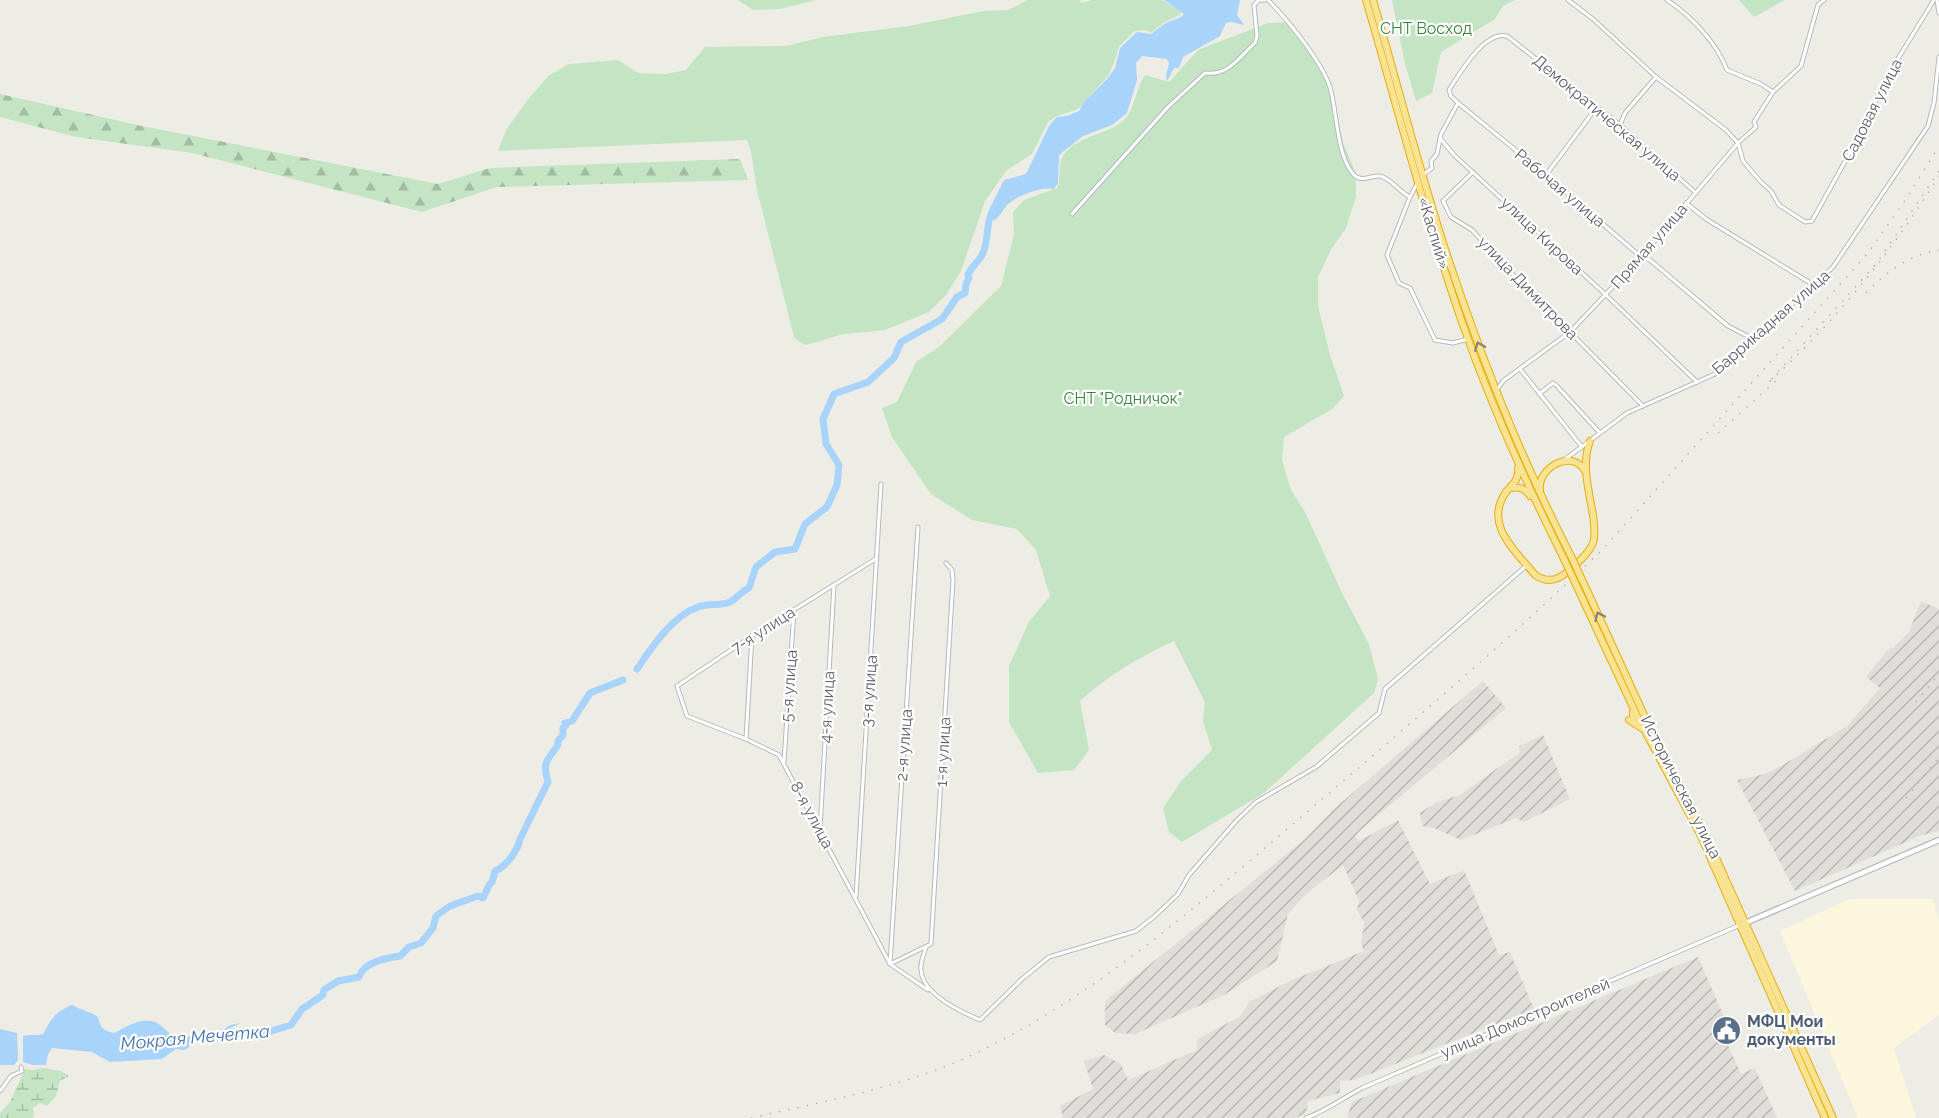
<svg xmlns="http://www.w3.org/2000/svg" width="1939" height="1118" font-family="Raleway,sans-serif">
<defs>
<pattern id="industrial-furrows" width="10" height="10" patternUnits="userSpaceOnUse" patternTransform="scale(1.5)"><rect width="10" height="10" fill="#e0ded9"/><path d="M-1 1l2-2M0 10L10 0M9 11l2-2" fill="none" stroke="#b9b7b4"/></pattern>
<pattern id="forest-firs" width="22" height="20" patternUnits="userSpaceOnUse" patternTransform="scale(1.5)"><rect width="22" height="20" fill="#c3e5c4"/><path d="M5 1l3.5 6h-7zM16 11l3.5 6h-7z" fill="#a2bda3"/></pattern>
<pattern id="wetland-marsh" width="20" height="14" patternUnits="userSpaceOnUse" patternTransform="scale(1.5)"><rect width="20" height="14" fill="#c3e5c4"/><path d="M1 5h8M5 5V1M11 12h8M15 12V8" fill="none" stroke="#a2bda3"/></pattern>
</defs>
<rect width="100%" height="100%" fill="#eeede5"/>
<path fill="#fcf6dc" d="M1850,899H1933L1939,921V1015L1894,1048L1916,1118H1858L1780,931Z"/>
<g fill="url(#industrial-furrows)">
<path d="M1921,601L1939,609V831L1922,835L1795,891L1737,780L1765,774L1781,766L1847,726L1880,688L1866,677L1885,653L1891,647L1893,648L1909,632Z"/>
<path d="M1483,681L1506,708L1364,827L1355,836L1359,841L1398,820L1430,884L1464,870L1499,955L1510,952L1534,1009L1355,1080L1340,1081V1093L1308,1101L1306,1114L1294,1118H1063L1060,1106L1093,1089L1084,1061L1104,1055L1120,1063L1128,1080L1197,1050V1039L1241,1016L1249,1002L1292,980L1364,951L1361,944L1364,923L1357,910L1359,901L1343,865L1306,894L1288,914L1277,961L1224,995L1135,1034L1115,1033L1105,1025V1001L1305,839L1334,809Z"/>
<path d="M1543,735L1570,799L1524,822L1516,818L1461,840L1434,828L1422,826L1420,813L1437,802L1460,795L1520,752L1519,746Z"/>
<path d="M1698,957L1722,1012L1729,1031L1723,1034L1741,1074L1755,1068L1777,1118H1347L1352,1102Z"/>
</g>
<g fill="#c3e5c4">
<path d="M738,0H816L780,9L753,10Z"/>
<path d="M1028,0H1080L1081,3L1092,0H1162L1181,12L1180,15L1163,23L1151,33L1146,30L1134,31L1119,47L1114,63L1108,76L1078,109L1057,116L1048,122L1032,154L1006,171L985,201L961,271L946,295L929,312L885,330L844,334L806,345L798,341L794,337L757,190L751,152L747,140L498,151L506,130L526,102L548,76L569,64L618,60L638,73L666,74L686,70L705,47L786,46L823,37L909,26L983,11L1008,10Z"/>
<path d="M1392,0H1515L1503,6L1495,19L1441,52L1432,93L1416,101L1405,64Z"/>
<path d="M1739,0H1785L1754,17Z"/>
<path d="M1290,22L1320,63L1332,88L1343,143L1356,173V196L1346,228L1331,250L1318,277V306L1330,355L1344,396L1332,409L1284,437L1282,460L1291,490L1305,512L1343,595L1369,644L1378,679L1374,693L1264,793L1182,842L1169,832L1163,808L1181,781L1212,750L1203,721L1205,702L1174,641C1140,657 1108,675 1080,701L1089,750L1074,770L1038,773L1009,722V666L1029,622L1050,596L1036,550L1017,529L972,520L931,494L892,437L882,408L897,402L916,362L939,347L1001,286L1014,234L1013,212L1024,200L1057,188C1062,178 1057,165 1063,156C1076,135 1111,135 1126,118C1134,109 1137,86 1145,75L1169,82L1198,50L1268,23Z"/>
</g>
<path fill="url(#forest-firs)" d="M0,94L142,126L438,184L490,168L740,159L748,180L497,187L422,212L192,153L76,137L0,117Z"/>
<path fill="url(#wetland-marsh)" d="M43,1068L61,1071L69,1076L60,1081L56,1096L47,1106L40,1103L33,1108L34,1116L32,1118H0V1113L10,1102L25,1069L34,1070Z"/>
<g fill="#a8d3fb">
<path d="M1164,0H1240L1237,15L1244,25L1231,22L1226,23L1220,36L1183,57L1179,68H1174L1167,81L1166,76L1169,63L1167,59L1142,56L1136,63L1137,80L1127,113L1112,125L1083,136L1059,155L1058,183L1054,189C1042,186 1016,196 1007,205C1002,211 1000,216 994,221L990,208L1004,180L1026,174L1049,126L1057,117L1067,116L1079,111L1083,103L1107,79L1115,68L1120,48L1137,32L1151,34L1164,24L1181,17L1184,14Z"/>
<path d="M72,1005C81,1010 90,1011 98,1017C100,1028 104,1031 114,1033C126,1027 140,1017 155,1022C162,1025 167,1033 175,1036C191,1041 206,1028 222,1031L230,1025L241,1023L228,1029L231,1032C221,1038 218,1035 207,1037C198,1039 192,1044 185,1050L176,1049L162,1059L110,1062L92,1052L52,1048L48,1054L46,1065H33L23,1062V1036C30,1034 36,1036 43,1034C51,1019 56,1011 72,1005Z"/>
<path d="M0,1029L17,1033L18,1060L14,1065H0Z"/>
</g>
<g fill="none" stroke-linecap="round" stroke-linejoin="round">
<g stroke="#a8d3fb" stroke-width="7">
<path d="M637,669C652,647 672,616 698,607C708,603 721,606 730,602C736,600 741,591 749,588L756,567L775,552L795,549L805,524L827,507L837,485L839,465L826,444L823,419L834,394L868,382L894,358L901,342L942,319L957,297L965,293L966,284L969,278L968,275C972,265 978,263 982,255C990,241 984,223 995,206"/>
<path d="M223,1033L231,1032L258,1035L291,1025L302,1009L323,995L324,990L338,981L359,977C364,962 386,958 400,956L409,947L421,943L433,928L436,916L450,906L478,896L483,898L489,885L492,882L495,871C506,867 518,850 520,839L548,782C542,762 547,761 558,745V741L563,735V728L566,725L565,723L572,721L590,693L623,680"/>
</g>
<defs>
<g id="street">
<path d="M1268,0C1287,19 1325,65 1331,91C1337,114 1337,157 1354,175C1362,183 1371,175 1380,176C1389,177 1401,193 1410,197"/>
<path d="M1568,0L1593,19L1656,77L1726,130L1738,143L1743,161L1760,181L1771,191L1779,205L1805,222L1812,221L1868,120L1883,83L1934,0"/>
<path d="M1667,0C1691,16 1717,43 1727,70L1761,84L1773,92"/>
<path d="M1937,0L1939,13"/>
<path d="M1620,125L1625,113L1656,77"/>
<path d="M1440,138L1454,155L1606,295L1697,382"/>
<path d="M1473,172L1443,201L1451,217L1472,230L1553,318L1570,332L1643,406"/>
<path d="M1424,174L1432,168L1431,161L1437,154L1441,134L1458,103"/>
<path d="M1546,175L1596,108"/>
<path d="M1417,184L1410,197L1387,255L1399,283L1410,288L1435,340L1453,343L1468,339"/>
<path d="M1696,193L1620,125L1507,36C1484,31 1460,73 1449,90L1451,96L1458,103L1546,175L1641,257L1650,260L1728,326L1753,339"/>
<path d="M1686,203L1706,219L1812,284"/>
<path d="M1072,214L1168,107L1205,73C1229,76 1238,58 1255,43L1257,36L1254,5L1259,0H1265"/>
<path d="M1520,369L1582,447"/>
<path d="M1497,390L1503,381L1570,332L1641,257L1738,143L1756,127L1754,122L1773,92L1801,66L1818,5L1824,0"/>
<path d="M1539,394L1553,383L1556,385L1600,433"/>
<path d="M1564,460L1627,413L1715,374L1833,267L1928,126L1934,103L1939,57"/>
<path d="M877,558L752,636L677,686L687,716L746,739L779,755L890,964L928,990"/>
<path d="M746,739L752,636"/>
<path d="M784,761L794,610"/>
<path d="M820,829L834,585"/>
<path d="M856,896L881,484"/>
<path d="M926,947C924,954 920,962 921,970C922,994 961,1012 980,1020L1022,979L1049,957L1136,931L1155,916L1178,894L1189,875L1237,820L1256,802L1316,767L1379,713L1385,689L1526,566"/>
<path d="M890,963L918,527"/>
<path d="M890,964L931,944L953,580L952,570L946,563"/>
<path d="M0,1091L11,1076L22,1071L21,1067"/>
<path d="M1306,1118C1326,1111 1343,1098 1362,1088L1740,925"/>
</g>
<path id="secondary" d="M1743,924L1939,840"/>
<g id="highway">
<path d="M1366,0C1399,113 1428,228 1468,339C1495,414 1528,487 1564,559"/>
<path d="M1373,0C1398,86 1420,173 1448,258C1482,360 1522,461 1571,556"/>
<path d="M1518,468C1519,481 1513,483 1506,492C1483,525 1516,551 1535,575C1547,583 1558,581 1568,571C1577,563 1588,555 1593,543C1596,534 1594,524 1593,515C1589,491 1581,464 1590,441"/>
<path d="M1511,488C1520,486 1526,489 1530,496"/>
<path d="M1540,490C1537,468 1572,448 1585,471"/>
<path d="M1591,599L1649,726L1703,829L1833,1118"/>
<path d="M1584,602L1638,718L1699,832L1825,1118"/>
<path d="M1633,712V719L1629,720L1643,729"/>
</g>
</defs>
<use href="#street" stroke="#b7babe" stroke-width="5"/>
<use href="#secondary" stroke="#b6b9be" stroke-width="7"/>
<use href="#highway" stroke="#e8ad0b" stroke-width="8"/>
<use href="#street" stroke="#fff" stroke-width="3"/>
<use href="#secondary" stroke="#fff" stroke-width="4.5"/>
<use href="#highway" stroke="#f8e392" stroke-width="6"/>
<g stroke="#b5b6b6" stroke-width="1.5" stroke-dasharray="1.5 8" stroke-linecap="butt">
<path d="M1939,171L1877,263L1768,383C1835,322 1891,253 1939,176"/>
<path d="M1866,293C1887,271 1909,255 1939,250"/>
<path d="M1718,433L1776,381"/>
<path d="M1916,702L1939,674"/>
<path d="M1906,798L1939,757"/>
<path d="M751,1118C826,1101 903,1087 972,1055C1097,996 1201,902 1306,813C1406,727 1508,641 1603,549L1868,253L1904,202L1939,146"/>
</g>
<defs>
<g id="highway-bridge">
<path d="M1571,556L1591,599"/>
<path d="M1564,559L1584,602"/>
</g>
</defs>
<use href="#highway-bridge" stroke="#e8ad0b" stroke-width="8" stroke-linecap="butt"/>
<use href="#highway-bridge" stroke="#f8e392" stroke-width="6"/>
</g>
<defs><path id="oneway-chevron" d="M-2-3.5L2.5 0L-2 3.5" fill="none" stroke-width="1.6" stroke-linecap="round" stroke-linejoin="round" transform="scale(1.5)"/></defs>
<g stroke="#8c8772">
<use href="#oneway-chevron" transform="translate(1479 346) rotate(-112)"/>
<use href="#oneway-chevron" transform="translate(1599 616) rotate(-115)"/>
</g>
<defs>
<symbol id="civic-disc" viewBox="-11 -11 22 22"><circle r="9.5" fill="#5c6f8a" stroke="#fff"/><path d="M-.6-6.5H3V-4.5H.6V-3L4-1V1h2V6H-6V1h2V-1L-.6-3ZM-1.2 2.5V6h2.4V2.5Z" fill="#fff"/></symbol>
</defs>
<g fill-rule="evenodd">
<use href="#civic-disc" x="1710" y="1014" width="33" height="33"/>
</g>
<g text-anchor="middle" dominant-baseline="central" stroke-width="4.5" stroke-linejoin="round" paint-order="stroke">
<g font-size="16" fill="#3a8641" stroke="#fff">
<text x="1426" y="28">СНТ Восход</text>
<text x="1123" y="398">СНТ "Родничок"</text>
</g>
<g font-size="16" fill="#5d6065" stroke="#fff">
<text transform="translate(1872 110) rotate(-63)">Садовая улица</text>
<text transform="translate(1607 118) rotate(40)">Демократическая улица</text>
<text transform="translate(1560 188) rotate(40)">Рабочая улица</text>
<text transform="translate(1434 233) rotate(73)">«Каспий»</text>
<text transform="translate(1542 236) rotate(43)">улица Кирова</text>
<text transform="translate(1649 246) rotate(-49)">Прямая улица</text>
<text transform="translate(1528 288) rotate(46)">улица Димитрова</text>
<text transform="translate(1771 322) rotate(-41)">Баррикадная улица</text>
<text transform="translate(763 630) rotate(-33)">7-я улица</text>
<text transform="translate(789 686) rotate(-86)">5-я улица</text>
<text transform="translate(869 691) rotate(-86)">3-я улица</text>
<text transform="translate(827 707) rotate(-87)">4-я улица</text>
<text transform="translate(904 745) rotate(-86)">2-я улица</text>
<text transform="translate(943 752) rotate(-87)">1-я улица</text>
<text transform="translate(1681 787) rotate(63)">Историческая улица</text>
<text transform="translate(812 815) rotate(62)">8-я улица</text>
<text transform="translate(1525 1018) rotate(-23)">улица Домостроителей</text>
</g>
<g font-size="16" font-weight="bold" fill="#4e5e75" stroke="#fff" text-anchor="start">
<text x="1747" y="1021">МФЦ Мои<tspan x="1747" dy="18">документы</tspan></text>
</g>
<g font-size="18" font-style="italic" fill="#4573ad" stroke="#fff">
<text transform="translate(195 1037) rotate(-5)">Мокрая Мечетка</text>
</g>
</g>
</svg>
